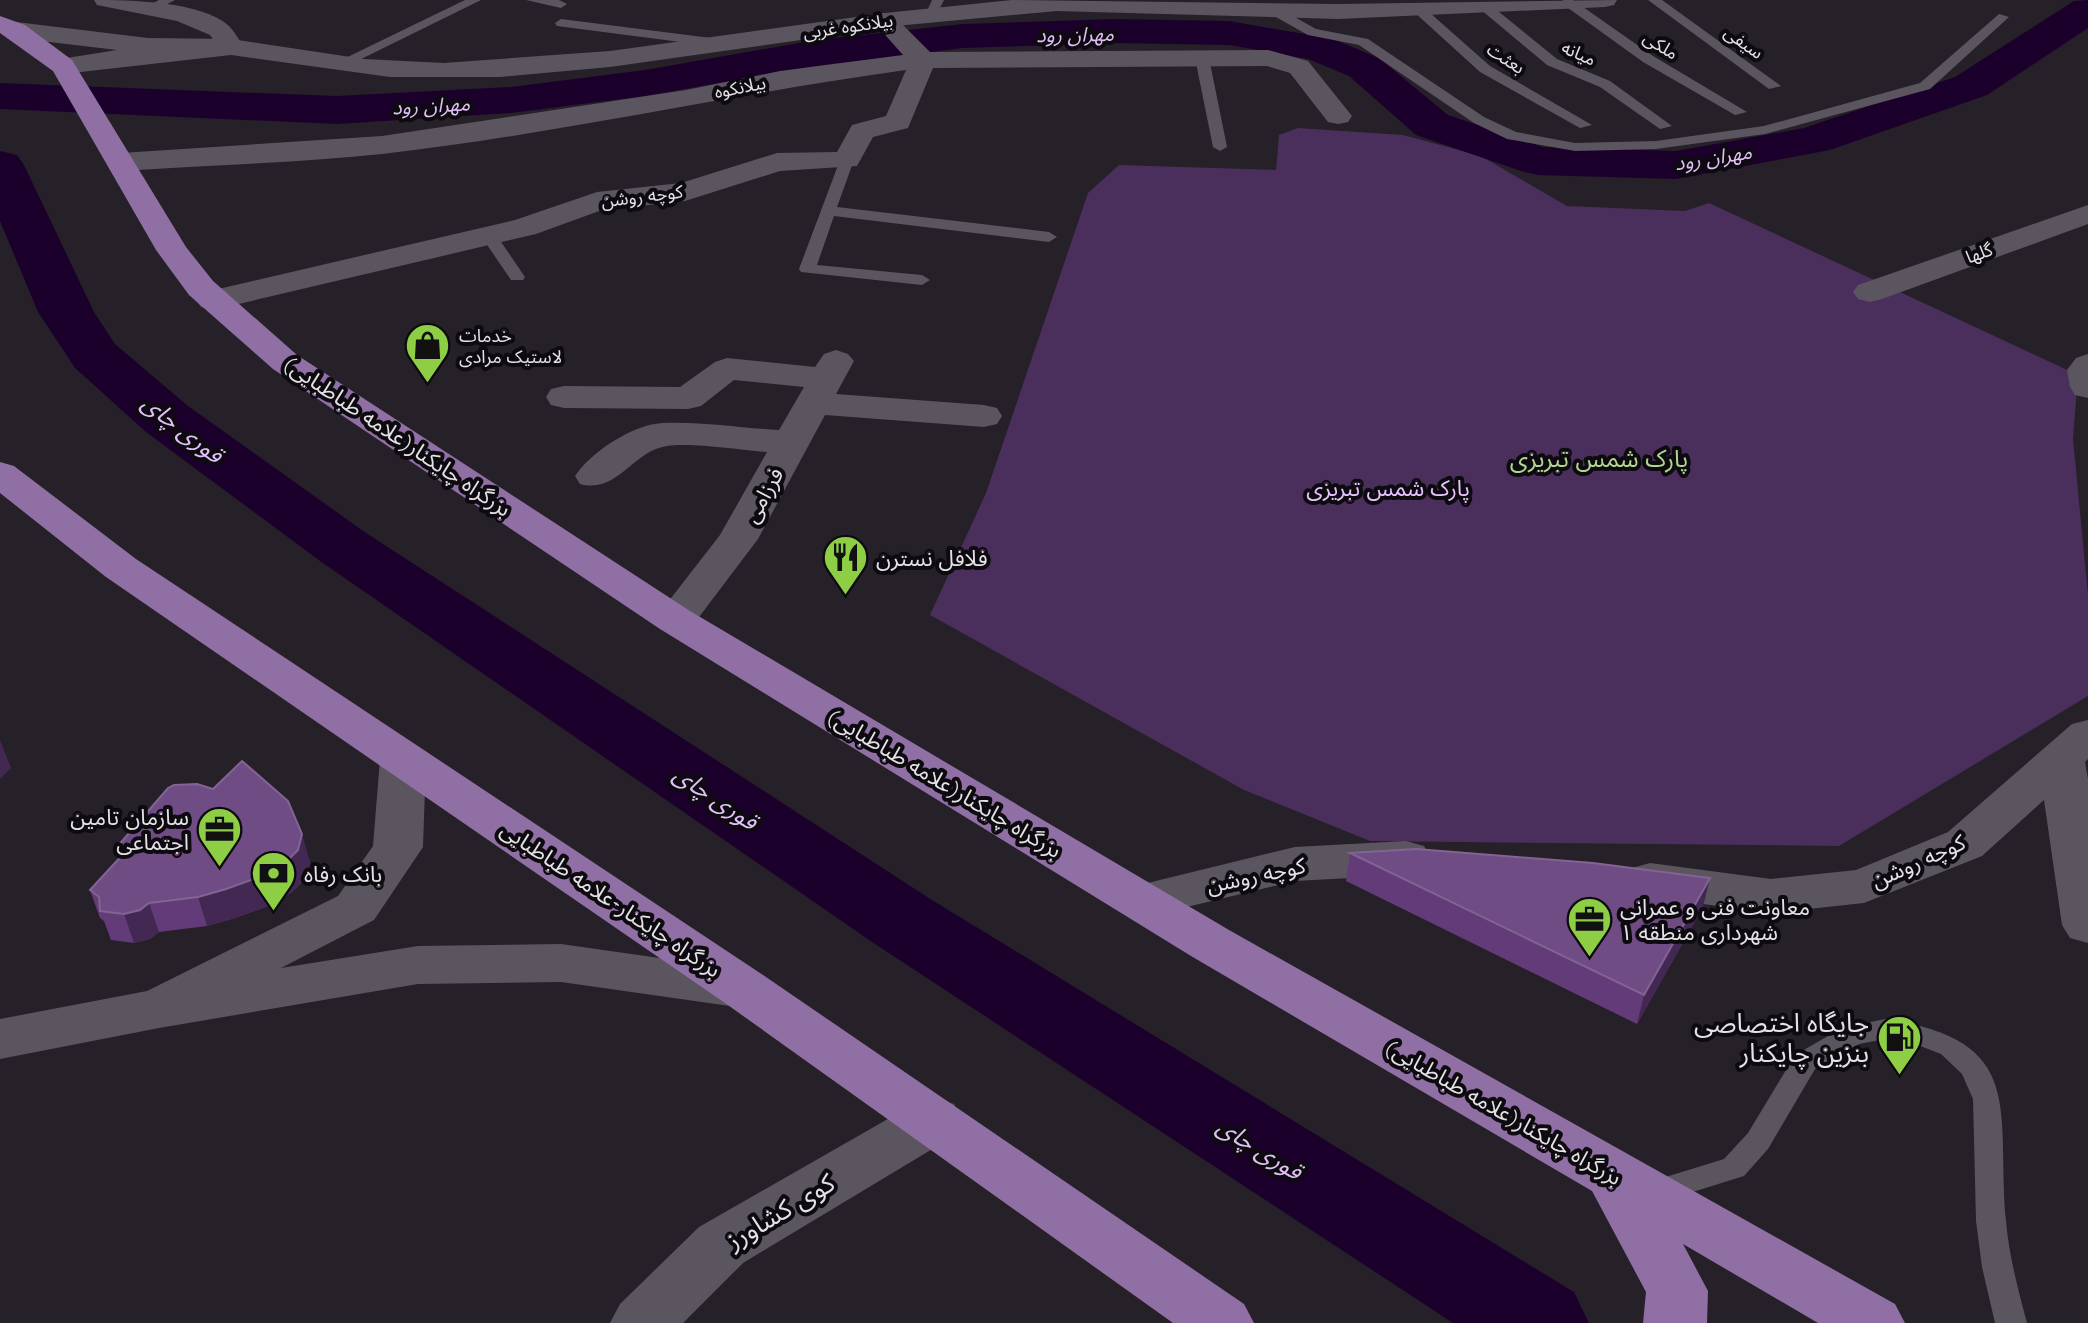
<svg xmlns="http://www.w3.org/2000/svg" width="2088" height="1323" font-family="Quicksand,'Noto Sans Arabic',sans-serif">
<rect width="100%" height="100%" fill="#262029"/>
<path fill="#4a2e5c" d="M1298,128L1403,135L1481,156L1567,206L1685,211L1709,203L2078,375L2073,439L2088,595V696L1839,846L1370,841L1244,790L930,615L986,493L1088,193L1119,165L1276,170L1279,135Z"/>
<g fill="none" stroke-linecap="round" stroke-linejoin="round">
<g fill="#1c002c" fill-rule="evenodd">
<path d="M2088,0V28L1987,95L1830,150L1676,179L1538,175L1521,171L1416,135L1349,76L1308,59L1229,45L1114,43L963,48L816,66L645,96L511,113L337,124L0,109V83L337,96L511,87L645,70L816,40L963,24L1114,19L1229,21L1333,39L1379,58L1448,115L1543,147L1676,151L1804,128L1955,77L2074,1Z"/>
<path d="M0,151L17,155L24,165L94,312L115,344L188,406L366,533L932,900L1574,1292L1589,1323H1453L872,942L320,561L146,432L75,368L38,312L0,221Z"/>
</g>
<g fill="#5b555f" fill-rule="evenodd">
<path d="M159,0H175L154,11L144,8Z"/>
<path d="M465,0H481L343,68L331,65Z"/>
<path d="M526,0H559L567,4L561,8Z"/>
<path d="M932,0H944L935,18L931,19L925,15Z"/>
<path d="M1563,0H1573L1653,56L1747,112L1735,115L1643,62L1564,5Z"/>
<path d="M1648,0H1662L1781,86L1769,89Z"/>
<path d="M1480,3H1488L1557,59L1610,81L1672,126L1660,129L1600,87L1547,65L1480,9Z"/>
<path d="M1413,5H1421L1490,66L1592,125L1580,128L1480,72L1413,11Z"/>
<path d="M1267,6H1275L1316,29L1368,39L1484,117L1516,132L1575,143L1656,141L1764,126L1920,83L1999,14L2009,17L1930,89L1765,134L1656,149L1575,151L1507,139L1474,123L1359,45L1308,35L1267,12Z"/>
<path d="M561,19L719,39L725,43L719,47L557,26L555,23Z"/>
<path d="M1202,54L1209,58L1227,147L1220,151L1213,147L1195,58Z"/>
<path d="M847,156L854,160L837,207L1049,232L1057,237L1049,242L834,216L817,265L922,275L930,280L922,285L801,272L799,269L840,160Z"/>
<path d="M489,231L495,233L525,277L523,280H511L509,277L481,236Z"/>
<path d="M1885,1019C2029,1040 1996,1110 2006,1221C2009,1256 2018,1289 2027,1323H1995L1982,1267L1976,1221L1973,1099L1962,1074L1941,1054L1915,1044L1885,1039L1859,1044L1815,1069L1768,1149L1744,1176L1654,1204L1643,1200L1639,1192L1643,1184L1724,1159L1748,1133L1795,1055L1842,1028Z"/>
</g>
<g fill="#5b555f" fill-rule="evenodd">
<path d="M94,0C129,0 202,1 229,26C235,32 239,40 244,47L240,52H222L210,35L177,21L97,5Z"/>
<path d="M884,13L893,15L930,52L1268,50L1308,61L1352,116L1348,122L1338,124L1328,122L1290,73L1267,66L933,68L908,128L873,137L857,166L780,171L685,201L602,210L536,234L213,310L201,307L196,300L201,293L515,220L597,192L681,183L777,153L837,152L852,125L886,116L906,70C731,94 558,134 382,154C296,163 208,165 121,171L111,168L106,162L111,156L121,153L382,136L686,90L780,71L903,55L872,20L875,15Z"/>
<path d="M2088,205V224L1882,299L1870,302L1858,299L1853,292L1858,285Z"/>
<path d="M836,350L848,354L854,361L836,394L984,405L997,408L1002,416L997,424L984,427L825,415L758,539L690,629L675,633L660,629L654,620L720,535L767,452C741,450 691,442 667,446C632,451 618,494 580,484L575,476C591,452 632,425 662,423C701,421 741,428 779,430L804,387L734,380L701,406L688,409L564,408L551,405L546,397L551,389L564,386L680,387L715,362L727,358L815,367L824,354Z"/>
<path d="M2088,354V398L2075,395L2070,387L2067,370L2076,358Z"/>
<path d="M2088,720V759L2085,762L2088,779V943L2070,938L2062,925L2044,800L1982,856L1864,903L1771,913L1650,897L1632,892L1625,880L1632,868L1650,863L1771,879L1856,870L1948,832L2072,724Z"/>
<path d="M1406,841L1424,846L1431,858L1424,870L1406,875L1295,881L1141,918L1123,913L1115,901L1123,889L1295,847Z"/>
<path d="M934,1098L954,1104L963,1120L954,1136L743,1263L683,1323H610L620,1304L699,1227L914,1104Z"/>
</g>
<path fill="#5b555f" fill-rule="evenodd" d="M1012,0L1338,4L1617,0L1614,5L1605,7L1338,19L1057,11L906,25L610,67L500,77H390L231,55L63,74L54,72L50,66L54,60L117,50L16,38L7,35L3,30L7,25L16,22L148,38L231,39L364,59L444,63L610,51L885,13Z"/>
<path fill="#5b555f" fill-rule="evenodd" d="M403,744L420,749L426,759L423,847L374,920L281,968L418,946L561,944L744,970L763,975L771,989L763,1003L744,1008L561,982L418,984L159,1028L0,1059V1019L147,991L338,896L373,846L380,759L386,749Z"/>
<g fill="#9070a4" fill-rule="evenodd">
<path d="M0,16L25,25L72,60L186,247L213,281L297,355L690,611L1229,930L1895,1304L1905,1323H1818L1683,1244L1708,1291L1707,1323H1643L1646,1292L1592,1191L1191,956L660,629L273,369L189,295L156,250L53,71L0,33Z"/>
<path d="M0,462L14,466L136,559L763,975L1244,1304L1254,1323H1173L725,1003L106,577L0,493Z"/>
</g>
</g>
<g fill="#623b78">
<path d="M213,789L310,862L306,878L292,892L274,904L235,918L207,926L159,932L150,939L134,943L111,940L104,921L100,918L90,890L120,858L117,847Z"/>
<path d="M1350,853L1703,907L1637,1024L1346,881Z"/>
</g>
<g fill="#442854">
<path d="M0,740L11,768L0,779Z"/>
<path d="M302,834L310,862L306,878L292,892L274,904L235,918L207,926L198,897Z"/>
<path d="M1710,878L1703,907L1637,1024L1644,995Z"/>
<path d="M149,903L159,932L150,939L134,943L124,914Z"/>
</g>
<g fill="#704c84" stroke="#826494" stroke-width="2">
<path d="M242,761L288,801L302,834L298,850L284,864L265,875L226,889L198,897L149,903L140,910L124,914L100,911L99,897L90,890L126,851L117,847L168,788L174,785L197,784L213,789Z"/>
<path d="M1416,849L1593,863L1710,878L1644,995L1350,853Z"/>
</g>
<defs>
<symbol id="shop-pin" viewBox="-11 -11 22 30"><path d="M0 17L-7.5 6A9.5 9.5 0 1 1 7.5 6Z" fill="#8dce45" stroke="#0d0b0f"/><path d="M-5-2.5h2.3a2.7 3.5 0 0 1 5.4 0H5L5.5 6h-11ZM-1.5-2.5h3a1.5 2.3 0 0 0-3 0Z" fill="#111"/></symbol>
<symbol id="restaurant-pin" viewBox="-11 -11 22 30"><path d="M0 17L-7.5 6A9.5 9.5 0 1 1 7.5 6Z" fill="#8dce45" stroke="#0d0b0f"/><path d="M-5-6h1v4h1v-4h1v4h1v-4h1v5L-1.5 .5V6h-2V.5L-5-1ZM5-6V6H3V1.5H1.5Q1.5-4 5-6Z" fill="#111"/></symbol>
<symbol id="office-pin" viewBox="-11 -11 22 30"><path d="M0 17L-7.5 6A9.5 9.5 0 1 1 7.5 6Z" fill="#8dce45" stroke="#0d0b0f"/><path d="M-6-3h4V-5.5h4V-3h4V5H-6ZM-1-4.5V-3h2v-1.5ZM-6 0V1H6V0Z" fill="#111"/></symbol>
<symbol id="bank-pin" viewBox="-11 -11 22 30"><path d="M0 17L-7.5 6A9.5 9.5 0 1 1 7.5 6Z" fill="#8dce45" stroke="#0d0b0f"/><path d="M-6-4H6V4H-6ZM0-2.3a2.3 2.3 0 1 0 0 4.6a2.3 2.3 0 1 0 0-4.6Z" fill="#111"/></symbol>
<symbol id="fuel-pin" viewBox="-11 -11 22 30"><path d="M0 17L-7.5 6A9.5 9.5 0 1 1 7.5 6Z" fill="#8dce45" stroke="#0d0b0f"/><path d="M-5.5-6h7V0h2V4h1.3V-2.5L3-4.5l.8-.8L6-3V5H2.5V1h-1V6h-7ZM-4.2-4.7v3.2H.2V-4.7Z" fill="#111"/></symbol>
</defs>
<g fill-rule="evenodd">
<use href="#shop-pin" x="402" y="320" width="51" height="69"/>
<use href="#restaurant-pin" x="820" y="532" width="51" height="69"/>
<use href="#office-pin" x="194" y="804" width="51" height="69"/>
<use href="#bank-pin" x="248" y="848" width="51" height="69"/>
<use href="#office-pin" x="1564" y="894" width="51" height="69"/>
<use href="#fuel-pin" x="1874" y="1012" width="51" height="69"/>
</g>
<g text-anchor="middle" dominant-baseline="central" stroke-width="8" stroke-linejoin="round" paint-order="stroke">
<g font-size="18" fill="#e5e1e7" stroke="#0d0b0f">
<text transform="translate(848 26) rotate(-8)">بیلانکوه غربی</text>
<text transform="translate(1744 42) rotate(36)">سیفی</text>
<text transform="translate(1661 45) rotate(32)">ملکی</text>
<text transform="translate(1579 53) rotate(24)">میانه</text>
<text transform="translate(1506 58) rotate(33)">بعثت</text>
<text transform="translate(740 87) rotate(-11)">بیلانکوه</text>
<text transform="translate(642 196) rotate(-7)">کوچه روشن</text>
<text transform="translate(1979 253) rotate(-20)">گلها</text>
</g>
<g font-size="18" fill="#e5e1e7" stroke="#0d0b0f" text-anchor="start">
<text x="459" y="335">خدمات<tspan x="459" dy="21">لاستیک مرادی</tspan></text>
</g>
<g font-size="20" font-style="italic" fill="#e2bff9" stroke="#0d0b0f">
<text transform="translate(1075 34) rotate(-1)">مهران رود</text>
<text transform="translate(431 105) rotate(-3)">مهران رود</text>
<text transform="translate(1713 157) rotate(-9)">مهران رود</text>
</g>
<g font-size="22" fill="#e5e1e7" stroke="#0d0b0f">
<text transform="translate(398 436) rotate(34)">بزرگراه چایکنار(علامه طباطبایی)</text>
<text transform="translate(763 495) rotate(-61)">فرزامی</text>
<text transform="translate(945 783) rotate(31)">بزرگراه چایکنار(علامه طباطبایی)</text>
<text transform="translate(1918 861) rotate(-24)">کوچه روشن</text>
<text transform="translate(1256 875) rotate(-12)">کوچه روشن</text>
<text transform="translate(611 899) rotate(34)">بزرگراه چایکنار-علامه طباطبایی</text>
<text transform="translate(1504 1112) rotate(30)">بزرگراه چایکنار(علامه طباطبایی)</text>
</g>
<g font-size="22" fill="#e7c4ff" stroke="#0d0b0f">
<text x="1388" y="488">پارک شمس تبریزی</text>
</g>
<g font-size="22" fill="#e5e1e7" stroke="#0d0b0f" text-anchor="start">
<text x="876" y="558">فلافل نسترن</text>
<text x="189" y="817" text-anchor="end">سازمان تامین<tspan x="189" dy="25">اجتماعی</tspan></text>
<text x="304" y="874">بانک رفاه</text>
<text x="1620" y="907">معاونت فنی و عمرانی<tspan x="1620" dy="25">شهرداری منطقه ۱</tspan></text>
</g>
<g font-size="24" font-style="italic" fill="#e2bff9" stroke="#0d0b0f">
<text transform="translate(183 428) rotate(38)">قوری چای</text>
<text transform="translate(716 797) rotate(34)">قوری چای</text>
<text transform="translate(1260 1148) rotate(32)">قوری چای</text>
</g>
<g font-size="24" fill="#b1d692" stroke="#0d0b0f">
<text x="1599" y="458">پارک شمس تبریزی</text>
</g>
<g font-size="26" fill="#e5e1e7" stroke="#0d0b0f" text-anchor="end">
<text x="1869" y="1022">جایگاه اختصاصی<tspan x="1869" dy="30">بنزین چایکنار</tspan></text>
</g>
<g font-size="26" fill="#e5e1e7" stroke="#0d0b0f">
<text transform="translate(780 1211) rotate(-31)">کوی کشاورز</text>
</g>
</g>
</svg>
